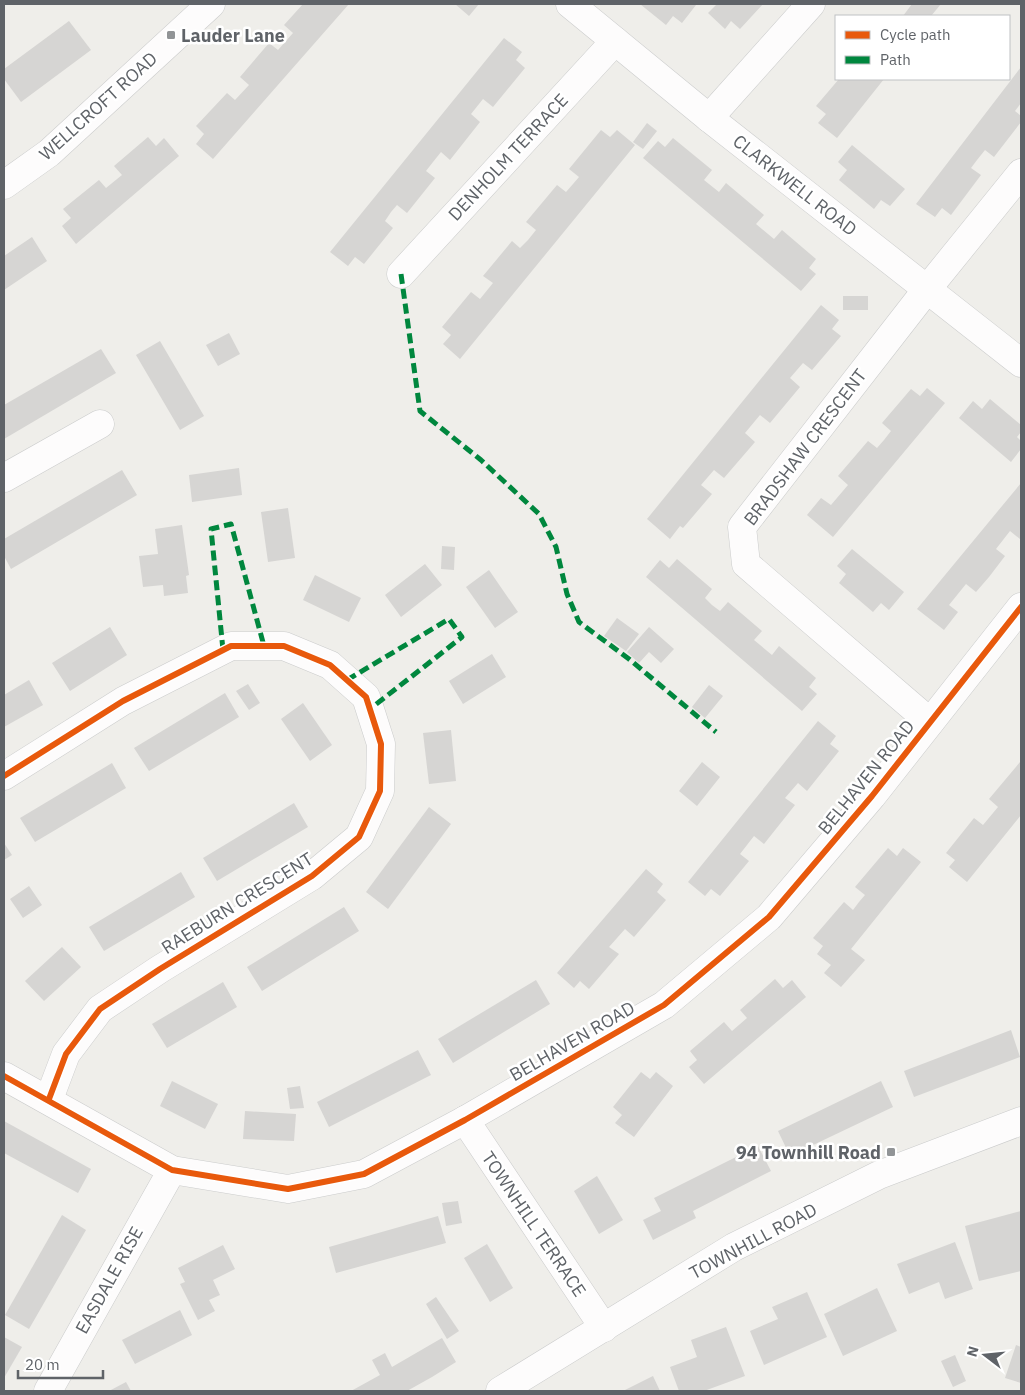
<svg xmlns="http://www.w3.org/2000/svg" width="1025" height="1395" font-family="'IBM Plex Sans',sans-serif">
<rect width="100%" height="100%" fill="#efeeea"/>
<g fill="#d6d5d3">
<path d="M303,4H349L213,159L196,144L204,134L196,126L227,93L235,100L249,85L240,77L269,43L278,50L293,33L284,25Z"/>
<path d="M455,4H479L469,16Z"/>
<path d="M640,4H695L696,5L682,23L673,16L666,25Z"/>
<path d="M717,4H763L740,29L731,21L725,29L708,13Z"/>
<path d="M912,4H941L931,16H903Z"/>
<path d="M69,21L91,50L21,102L4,79V69Z"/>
<path d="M504,38L522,52L516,60L525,68L493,107L483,99L471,114L480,122L450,160L441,152L433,162L426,171L435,178L407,213L397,205L391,212L385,221L393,228L364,264L355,257L348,266L330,252Z"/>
<path d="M1021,67V103L1015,111L1021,116V122L994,157L985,150L977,160L971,168L981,175L951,215L942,208L935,217L916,204Z"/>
<path d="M839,79H884L837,138L818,123L826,114L816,106Z"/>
<path d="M647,123L657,131L643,149L633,142Z"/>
<path d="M601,130L610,137L617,130L635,145L460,359L443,344L451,335L442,327L471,292L480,299L493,283L483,276L512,241L520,248L528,240L536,230L526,222L557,185L566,192L573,184L579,177L569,169Z"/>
<path d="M148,137L156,146L164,138L179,156L76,244L62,226L71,218L63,209L99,180L106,188L122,175L114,166Z"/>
<path d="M673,138L712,170L704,180L719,192L726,183L764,215L756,224L774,239L782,230L816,259L809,268L816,274L801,291L643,158L658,141L665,147Z"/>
<path d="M852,145L905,189L890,206L881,200L874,209L839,180L847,170L838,162Z"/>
<path d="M32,237L47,261L4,290V256Z"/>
<rect x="843" y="296" width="25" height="14"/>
<path d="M821,305L839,320L832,329L841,336L812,370L803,363L790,378L800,387L770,423L760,415L745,433L755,442L724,478L714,470L701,485L712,494L683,528L680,526L670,539L647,519Z"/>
<path d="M229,333L240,354L218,366L206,345Z"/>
<path d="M160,341L204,416L180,430L136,355Z"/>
<path d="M101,349L116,373L4,439V405Z"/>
<path d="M927,388L945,403L833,537L807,515L821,498L831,505L848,485L838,476L868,441L877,448L884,440L891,431L882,423L911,389L920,396Z"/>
<path d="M990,399L1021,425V432L1017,437L1021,441V449L1011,462L959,418L973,401L982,409Z"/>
<path d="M239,468L242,495L192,502L189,475Z"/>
<path d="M122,470L137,495L11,569L4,556V539Z"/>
<path d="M1021,483V537L1020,539L1010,531L996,549L1005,556L989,577L976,592L966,584L949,605L958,612L944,630L917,609Z"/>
<path d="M288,508L295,558L268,562L261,512Z"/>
<path d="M182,525L189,575L186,576L188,593L164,596L163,585L143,587L139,556L158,554L155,529Z"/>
<path d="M442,546L455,547L454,570L441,569Z"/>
<path d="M852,549L904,592L889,610L881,603L873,612L839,583L846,574L837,566Z"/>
<path d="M677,559L712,589L705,598L712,605L720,611L728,602L762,631L754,640L772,655L779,646L816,678L809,687L817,694L802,711L646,577L660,560L669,568Z"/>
<path d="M425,564L442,585L401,617L385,595Z"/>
<path d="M489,570L518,612L495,628L466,587Z"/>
<path d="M315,575L361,598L349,622L303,600Z"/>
<path d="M617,618L639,634L626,651L604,636Z"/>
<path d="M110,627L127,655L70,691L52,663Z"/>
<path d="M649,627L674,649L661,663L649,652L639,663L627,652Z"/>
<path d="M492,654L506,677L463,704L449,681Z"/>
<path d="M29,680L43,705L4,727V695Z"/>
<path d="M248,684L260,703L249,710L236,691Z"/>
<path d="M709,685L723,696L705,718L692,707Z"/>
<path d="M225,693L239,717L149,771L134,748Z"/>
<path d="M303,703L332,745L310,761L281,719Z"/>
<path d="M818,721L836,736L830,744L839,751L807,791L798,783L785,798L795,805L764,844L754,836L740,854L749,861L720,896L711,889L705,896L688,882Z"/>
<path d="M451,730L456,781L429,784L423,733Z"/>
<path d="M702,762L720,777L697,806L679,791Z"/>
<path d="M1020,762L1021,815L967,882L949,867L955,860L946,853L974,818L983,825L998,807L989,799Z"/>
<path d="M112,763L126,788L35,842L20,818Z"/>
<path d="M294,803L308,827L217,881L203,858Z"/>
<path d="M429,807L451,824L388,909L366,892Z"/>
<path d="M4,843L12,855L4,860Z"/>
<path d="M888,848L897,856L903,848L921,862L851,949L865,960L841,987L824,973L831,965L817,954L823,946L813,938L844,902L853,910L859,902L865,895L855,887Z"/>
<path d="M646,869L663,884L657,892L666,900L634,937L625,929L609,947L619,954L589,989L580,981L574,988L557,973Z"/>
<path d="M181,872L195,897L104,951L89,927Z"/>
<path d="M29,886L42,905L23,918L10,899Z"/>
<path d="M344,907L359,931L262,991L247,967Z"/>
<path d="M62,947L81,967L44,1001L25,981Z"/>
<path d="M775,979L783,988L792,980L806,997L704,1084L689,1067L697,1060L690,1051L724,1022L732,1031L747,1018L740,1010Z"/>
<path d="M536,980L550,1004L453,1063L438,1039Z"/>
<path d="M223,982L237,1007L167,1048L152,1024Z"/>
<path d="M1011,1030L1020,1057L914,1097L904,1071Z"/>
<path d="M418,1050L431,1075L329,1127L317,1102Z"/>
<path d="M641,1072L650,1079L656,1072L673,1086L634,1137L615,1123L622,1115L613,1107Z"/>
<path d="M172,1081L218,1104L205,1129L160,1106Z"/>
<path d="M881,1081L893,1107L790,1156L778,1131Z"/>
<path d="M300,1086L304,1108L290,1109L287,1088Z"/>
<path d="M245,1111L296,1114L294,1141L243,1139Z"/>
<path d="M4,1121L91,1169L78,1193L4,1153Z"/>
<path d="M758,1146L771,1171L693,1211L696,1218L653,1240L643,1220L661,1211L654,1198Z"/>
<path d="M597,1176L623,1220L599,1234L574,1191Z"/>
<path d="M458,1201L462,1223L446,1226L442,1203Z"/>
<path d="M1021,1211V1271L979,1281L965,1226Z"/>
<path d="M62,1215L86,1230L29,1329L5,1315Z"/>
<path d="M438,1216L446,1243L336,1273L329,1247Z"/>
<path d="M955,1242L973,1289L945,1299L939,1282L909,1294L897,1264Z"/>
<path d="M487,1244L513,1288L490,1302L464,1258Z"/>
<path d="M223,1245L235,1269L213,1280L220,1295L209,1300L215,1311L198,1320L180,1284L185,1282L178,1268Z"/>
<path d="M877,1288L897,1331L843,1356L824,1314Z"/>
<path d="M807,1292L827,1337L764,1365L750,1331L778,1319L772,1307Z"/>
<path d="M436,1297L459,1331L447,1339L426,1304Z"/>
<path d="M180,1310L192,1335L135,1364L122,1340Z"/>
<path d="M726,1327L745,1376L704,1391H679L670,1367L697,1357L691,1340Z"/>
<path d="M4,1337L22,1347L4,1378Z"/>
<path d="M442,1338L456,1362L432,1377L407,1391H351L380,1375L372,1360L385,1353L392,1367Z"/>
<path d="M1016,1345L1021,1347V1383L1005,1378Z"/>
<path d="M955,1355L966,1381L953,1387L941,1361Z"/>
<path d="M653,1376L660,1391H623Z"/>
<path d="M126,1382L131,1391H109Z"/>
</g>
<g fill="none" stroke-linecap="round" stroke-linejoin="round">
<defs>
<g id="minor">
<path d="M570,4L709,118L1021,363"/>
<path d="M709,118L811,4"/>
<path d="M4,185L49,153L211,4"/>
<path d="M401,274L615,41"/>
<path d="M4,478L100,424"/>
<path d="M930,722L746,564L742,527L928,288L1021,173"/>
<path d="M4,776L123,701L231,646H284L330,665L366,697L381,744L380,791L359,837L312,876L160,969L100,1009L66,1054L49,1099"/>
<path d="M4,1076L172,1170L288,1189L364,1174L465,1120L664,1005L769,917L872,796L1021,607"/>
<path d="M465,1120L604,1328"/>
<path d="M48,1391L172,1170"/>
<path d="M500,1391L734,1247L879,1175L1021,1121"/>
</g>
</defs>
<use href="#minor" stroke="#cbcccc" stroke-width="29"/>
<use href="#minor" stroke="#fdfcfc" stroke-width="28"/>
<g stroke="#00873e" stroke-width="5" stroke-dasharray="10 5" stroke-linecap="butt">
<path d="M401,274L420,411L481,460L539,514L556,547L567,594L579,622L629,659L716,732"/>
<path d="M223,650L211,529L231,524L264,646"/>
<path d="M347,680L449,619L462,637L370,709"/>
</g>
<defs>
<g id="cycleway">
<path d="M4,776L123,701L231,646H284L330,665L366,697L381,744L380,791L359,837L312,876L160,969L100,1009L66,1054L49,1099"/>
<path d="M4,1076L172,1170L288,1189L364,1174L465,1120L664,1005L769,917L872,796L1021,607"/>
</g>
</defs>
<use href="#cycleway" stroke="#fff" stroke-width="9"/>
<use href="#cycleway" stroke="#e8590c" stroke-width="6"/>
</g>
<g fill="#919496" stroke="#fff" stroke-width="2">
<rect x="166" y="30" width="10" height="10" rx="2.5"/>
<rect x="886" y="1147" width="10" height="10" rx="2.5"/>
</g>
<g text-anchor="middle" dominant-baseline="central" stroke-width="5" stroke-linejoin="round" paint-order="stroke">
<g font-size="18" font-weight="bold" fill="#5f6368" stroke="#fff" text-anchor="start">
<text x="181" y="35">Lauder Lane</text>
<text x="881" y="1152" text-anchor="end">94 Townhill Road</text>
</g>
<g font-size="18" fill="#5f6368" stroke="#fff">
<text transform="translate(98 106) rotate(-42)">WELLCROFT ROAD</text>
<text transform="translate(508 157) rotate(-47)">DENHOLM TERRACE</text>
<text transform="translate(795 185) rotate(38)">CLARKWELL ROAD</text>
<text transform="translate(805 447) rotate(-53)">BRADSHAW CRESCENT</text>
<text transform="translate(866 777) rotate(-51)">BELHAVEN ROAD</text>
<text transform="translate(237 903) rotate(-32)">RAEBURN CRESCENT</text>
<text transform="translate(572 1041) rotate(-30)">BELHAVEN ROAD</text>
<text transform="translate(534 1224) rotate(56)">TOWNHILL TERRACE</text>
<text transform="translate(753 1241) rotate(-28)">TOWNHILL ROAD</text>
<text transform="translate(109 1280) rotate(-61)">EASDALE RISE</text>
</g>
</g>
<rect width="1025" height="1395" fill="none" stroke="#5f6368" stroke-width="10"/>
<rect x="835" y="15" width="175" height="65" fill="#ffffff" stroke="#bfc1c3"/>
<rect x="845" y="31" width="25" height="8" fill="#e8590c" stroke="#bfc1c3"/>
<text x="880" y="40" font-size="15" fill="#5f6368">Cycle path</text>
<rect x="845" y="56" width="25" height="8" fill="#00873e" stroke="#bfc1c3"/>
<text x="880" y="65" font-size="15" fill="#5f6368">Path</text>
<g transform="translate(985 1355) rotate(286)" stroke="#ffffff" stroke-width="4" paint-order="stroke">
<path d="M0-4L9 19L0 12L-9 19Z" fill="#5f6368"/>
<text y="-8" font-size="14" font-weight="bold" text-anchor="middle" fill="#5f6368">N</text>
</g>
<path d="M18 1370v8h85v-8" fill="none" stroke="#5f6368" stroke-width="2.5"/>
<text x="25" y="1370" font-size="15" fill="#5f6368" stroke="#ffffff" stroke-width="4" paint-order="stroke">20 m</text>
</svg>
